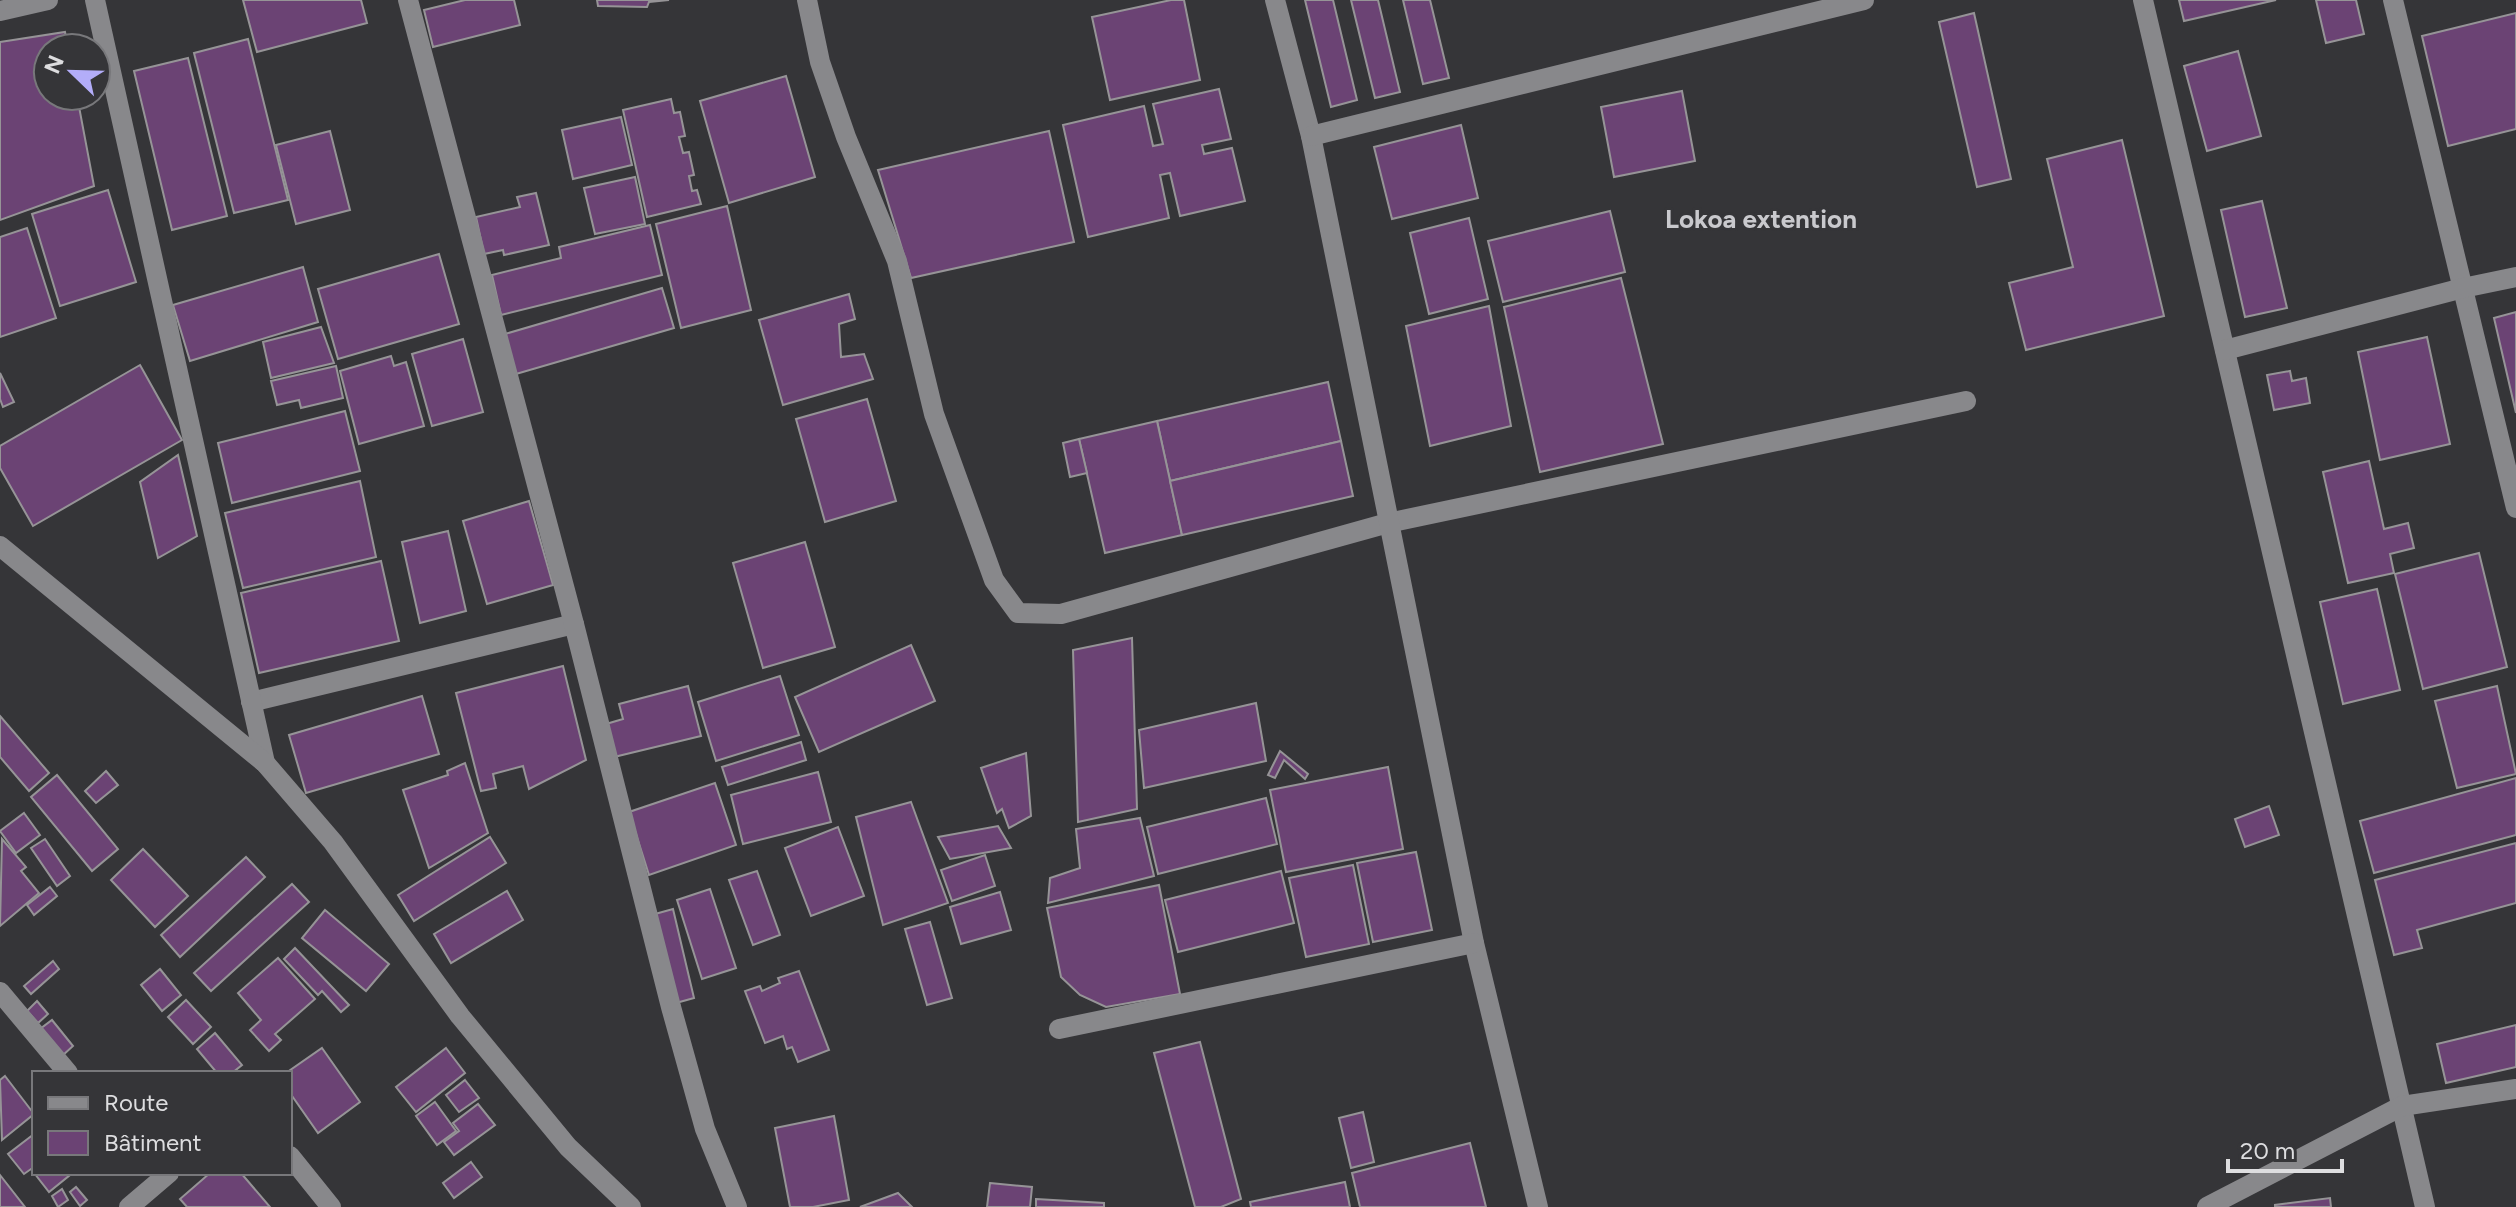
<svg xmlns="http://www.w3.org/2000/svg" width="2516" height="1207" font-family="Figtree,sans-serif">
<rect width="100%" height="100%" fill="#353538"/>
<g fill="#6b4374" stroke="#969497" stroke-width="2">
<path d="M243,0H361L367,23L257,52Z"/>
<path d="M465,0H514L520,25L433,47L424,10Z"/>
<path d="M597,0H669L649,2L647,7L598,6Z"/>
<path d="M1171,0H1184L1200,80L1110,100L1092,17Z"/>
<path d="M1305,0H1333L1357,100L1331,107Z"/>
<path d="M1351,0H1378L1400,92L1375,98Z"/>
<path d="M1403,0H1430L1449,78L1423,84Z"/>
<path d="M2179,0H2276L2184,21Z"/>
<path d="M2316,0H2356L2364,34L2326,43Z"/>
<path d="M1974,13L2011,179L1977,187L1939,22Z"/>
<path d="M2516,13V129L2448,146L2422,36Z"/>
<path d="M65,32L68,48H48V96H77L94,186L0,220V42Z"/>
<path d="M248,39L288,200L234,213L194,53Z"/>
<path d="M2238,51L2261,136L2207,151L2184,66Z"/>
<path d="M188,58L227,216L172,230L134,71Z"/>
<path d="M786,76L815,177L729,203L700,101Z"/>
<path d="M1219,89L1231,139L1202,145L1204,154L1232,148L1245,201L1180,216L1170,173L1160,175L1169,218L1088,237L1063,125L1144,106L1153,146L1163,144L1153,104Z"/>
<path d="M1682,91L1695,161L1614,177L1601,107Z"/>
<path d="M671,99L674,113L680,112L685,136L679,137L683,153L689,152L694,175L689,176L692,191L697,190L701,204L647,217L623,110Z"/>
<path d="M621,117L632,165L573,179L562,130Z"/>
<path d="M1461,125L1478,198L1392,219L1374,147Z"/>
<path d="M330,131L350,210L296,224L276,145Z"/>
<path d="M1049,131L1074,242L911,278L878,170Z"/>
<path d="M2122,140L2164,316L2026,350L2009,283L2073,267L2047,159Z"/>
<path d="M635,177L645,224L595,234L584,188Z"/>
<path d="M108,190L136,282L60,306L32,214Z"/>
<path d="M536,193L549,245L504,255L503,250L484,254L476,217L520,207L517,197Z"/>
<path d="M2262,201L2287,308L2245,317L2221,210Z"/>
<path d="M727,206L751,310L681,328L656,224Z"/>
<path d="M1610,211L1625,272L1503,302L1488,241Z"/>
<path d="M1469,218L1488,299L1429,314L1410,233Z"/>
<path d="M650,225L662,275L501,315L492,275L561,258L559,247Z"/>
<path d="M27,228L56,318L0,337V237Z"/>
<path d="M439,254L459,324L338,359L318,289Z"/>
<path d="M303,267L318,322L190,361L173,305Z"/>
<path d="M1621,278L1663,444L1540,472L1504,307Z"/>
<path d="M662,288L674,328L516,374L505,334Z"/>
<path d="M849,294L855,319L839,324L841,357L864,354L873,379L783,405L759,320Z"/>
<path d="M1489,306L1511,426L1430,446L1406,326Z"/>
<path d="M2516,312V413L2494,318Z"/>
<path d="M321,327L334,363L271,378L263,342Z"/>
<path d="M2427,337L2450,444L2380,460L2358,352Z"/>
<path d="M463,339L483,412L432,426L412,354Z"/>
<path d="M391,356L394,366L406,362L424,426L359,444L340,371Z"/>
<path d="M140,365L182,440L33,526L0,468V446Z"/>
<path d="M336,366L343,398L301,408L299,400L277,405L271,381Z"/>
<path d="M2290,371L2292,381L2306,378L2310,403L2274,410L2267,375Z"/>
<path d="M0,373L14,402L3,407L0,399Z"/>
<path d="M1328,382L1341,441L1170,481L1157,421Z"/>
<path d="M867,399L896,501L825,522L796,419Z"/>
<path d="M345,411L360,471L232,503L218,443Z"/>
<path d="M1157,421L1182,535L1105,553L1079,439Z"/>
<path d="M1079,439L1087,473L1070,477L1063,443Z"/>
<path d="M1341,441L1353,496L1182,535L1170,481Z"/>
<path d="M178,455L197,536L158,558L140,482Z"/>
<path d="M2369,461L2384,529L2408,523L2414,548L2390,554L2394,573L2348,583L2323,472Z"/>
<path d="M360,481L376,557L243,588L225,513Z"/>
<path d="M529,501L553,585L487,604L463,521Z"/>
<path d="M448,531L466,611L420,623L402,542Z"/>
<path d="M805,542L835,647L763,668L733,563Z"/>
<path d="M2479,553L2507,667L2423,689L2395,574Z"/>
<path d="M381,561L399,641L259,673L241,593Z"/>
<path d="M2377,589L2400,690L2343,704L2320,602Z"/>
<path d="M1132,638L1137,809L1078,822L1073,650Z"/>
<path d="M911,645L935,701L819,752L795,697Z"/>
<path d="M563,666L586,760L529,789L523,766L493,774L496,788L481,791L456,693Z"/>
<path d="M780,676L799,735L716,761L698,702Z"/>
<path d="M688,686L701,736L614,757L606,724L623,719L619,704Z"/>
<path d="M2497,686L2516,774L2457,788L2435,701Z"/>
<path d="M422,696L439,754L306,793L289,735Z"/>
<path d="M1256,703L1266,761L1144,788L1139,730Z"/>
<path d="M0,716L49,773L29,791L0,757Z"/>
<path d="M801,742L806,760L728,785L722,767Z"/>
<path d="M1280,751L1308,774L1305,779L1284,760L1275,778L1268,775Z"/>
<path d="M1026,753L1031,816L1009,828L1002,809L997,813L981,768Z"/>
<path d="M465,763L488,833L429,868L403,790L448,775L447,771Z"/>
<path d="M1388,767L1403,849L1286,872L1270,790Z"/>
<path d="M106,771L118,785L96,803L85,791Z"/>
<path d="M818,772L831,822L743,844L731,795Z"/>
<path d="M57,775L118,849L92,871L31,797Z"/>
<path d="M2516,778V835L2374,873L2360,821Z"/>
<path d="M715,783L736,845L649,875L629,812Z"/>
<path d="M1266,798L1277,844L1158,874L1147,827Z"/>
<path d="M911,802L948,903L883,925L856,817Z"/>
<path d="M2269,806L2279,835L2245,847L2235,819Z"/>
<path d="M24,813L40,835L16,853L0,831Z"/>
<path d="M1140,818L1154,876L1048,903L1050,878L1080,868L1076,829Z"/>
<path d="M998,826L1011,848L950,859L938,837Z"/>
<path d="M838,827L864,896L811,916L785,848Z"/>
<path d="M490,837L506,863L414,921L398,895Z"/>
<path d="M2,839L26,867L21,871L39,893L0,926Z"/>
<path d="M45,839L70,876L57,886L31,848Z"/>
<path d="M2516,843V903L2417,930L2422,948L2394,955L2375,880Z"/>
<path d="M143,849L188,896L155,927L111,880Z"/>
<path d="M1416,852L1432,930L1373,942L1357,863Z"/>
<path d="M985,855L995,886L952,901L941,870Z"/>
<path d="M246,857L265,877L180,957L161,935Z"/>
<path d="M1353,865L1369,944L1306,957L1289,878Z"/>
<path d="M757,871L780,935L753,945L729,880Z"/>
<path d="M1281,871L1294,923L1178,952L1165,900Z"/>
<path d="M292,884L309,902L211,991L194,973Z"/>
<path d="M1159,885L1180,994L1106,1007L1080,995L1061,977L1047,908Z"/>
<path d="M50,887L57,896L34,915L27,905Z"/>
<path d="M710,889L736,968L702,979L677,900Z"/>
<path d="M507,891L523,920L451,963L434,934Z"/>
<path d="M1000,892L1011,930L961,944L950,907Z"/>
<path d="M673,909L694,998L676,1003L655,914Z"/>
<path d="M325,910L389,964L366,991L302,938Z"/>
<path d="M930,922L952,998L927,1005L905,929Z"/>
<path d="M295,948L349,1005L341,1012L322,991L318,995L284,959Z"/>
<path d="M278,958L315,999L275,1034L281,1040L269,1051L250,1030L261,1020L238,993Z"/>
<path d="M53,961L59,969L31,994L24,986Z"/>
<path d="M160,969L181,995L162,1011L141,985Z"/>
<path d="M799,971L829,1050L798,1062L792,1047L787,1049L783,1036L765,1043L745,991L760,986L762,991L780,983L778,978Z"/>
<path d="M186,1000L211,1027L193,1044L168,1017Z"/>
<path d="M37,1001L48,1014L38,1023L27,1011Z"/>
<path d="M52,1020L73,1046L62,1056L40,1029Z"/>
<path d="M2516,1025V1067L2446,1083L2437,1044Z"/>
<path d="M215,1033L242,1065L232,1073H217L197,1049Z"/>
<path d="M1200,1042L1241,1199L1221,1207H1195L1154,1053Z"/>
<path d="M322,1048L360,1102L318,1133L290,1093V1073H286Z"/>
<path d="M446,1048L465,1073L416,1112L396,1087Z"/>
<path d="M5,1076L34,1114L2,1140L0,1080Z"/>
<path d="M465,1080L479,1098L459,1112L446,1095Z"/>
<path d="M435,1102L456,1131L437,1145L416,1116Z"/>
<path d="M478,1104L495,1125L454,1155L444,1142L459,1131L453,1123Z"/>
<path d="M1363,1112L1374,1162L1351,1168L1339,1118Z"/>
<path d="M834,1116L849,1200L813,1207H790L775,1128Z"/>
<path d="M34,1134V1173L70,1175L49,1192L31,1169L24,1174L8,1154Z"/>
<path d="M1470,1143L1486,1207H1360L1352,1173Z"/>
<path d="M471,1162L482,1177L454,1198L443,1183Z"/>
<path d="M210,1173H241L270,1207H187L180,1199Z"/>
<path d="M0,1175L25,1207H0Z"/>
<path d="M1345,1182L1350,1207H1251L1250,1202Z"/>
<path d="M990,1183L1032,1187L1030,1207H987Z"/>
<path d="M76,1187L87,1200L80,1206L70,1192Z"/>
<path d="M62,1189L68,1200L58,1207L52,1196Z"/>
<path d="M898,1193L912,1207H860Z"/>
<path d="M2330,1198L2331,1207H2275V1205Z"/>
<path d="M1036,1199L1104,1203V1207H1036Z"/>
</g>
<g fill="none" stroke-linecap="round" stroke-linejoin="round">
<path stroke="#88888b" stroke-width="20" d="M251,702L574,624"/>
<g stroke="#88888b" stroke-width="20">
<path d="M95,0L265,763"/>
<path d="M408,0L574,624L671,1007L705,1129L737,1207"/>
<path d="M807,0L820,62L846,137L897,261L934,414L994,580L1018,613L1061,614L1388,523L1966,401"/>
<path d="M1275,0L1311,136L1474,943L1538,1207"/>
<path d="M2143,0L2425,1207"/>
<path d="M2393,0L2516,508"/>
<path d="M0,11L48,0"/>
<path d="M1311,136L1864,0"/>
<path d="M2225,350L2463,288L2516,277"/>
<path d="M0,546L265,763L333,842L460,1016L568,1147L631,1207"/>
<path d="M0,992L68,1073"/>
<path d="M1059,1029L1474,943"/>
<path d="M290,1156L331,1207"/>
<path d="M129,1207L169,1173"/>
<path d="M2207,1207L2402,1106L2516,1089"/>
</g>
</g>
<g text-anchor="middle" dominant-baseline="central" stroke-width="6" stroke-linejoin="round" paint-order="stroke">
<g font-size="26" font-weight="bold" fill="#c9c9cd" stroke="#353538">
<text x="1761" y="219">Lokoa extention</text>
</g>
</g>
<rect x="32" y="1071" width="260" height="104" fill="#353538" stroke="#78787b" stroke-width="2"/>
<rect x="48" y="1097" width="40" height="12" fill="#88888b" stroke="#78787b" stroke-width="2"/>
<text x="104" y="1111" font-size="24" fill="#dddddf">Route</text>
<rect x="48" y="1131" width="40" height="24" fill="#6b4374" stroke="#78787b" stroke-width="2"/>
<text x="104" y="1151" font-size="24" fill="#dddddf">Bâtiment</text>
<g transform="translate(72 72) rotate(293)"><circle r="38" fill="#353538" stroke="#78787b" stroke-width="2"/>
<path d="M0-6L14 30L0 20L-14 30Z" fill="#b3adf9"/>
<text y="-12" font-size="22" font-weight="bold" text-anchor="middle" fill="#dddddf">N</text>
</g>
<path d="M2228 1159v12h114v-12" fill="none" stroke="#dddddf" stroke-width="4"/>
<text x="2240" y="1159" font-size="24" fill="#dddddf" stroke="#353538" stroke-width="6" paint-order="stroke">20 m</text>
</svg>
